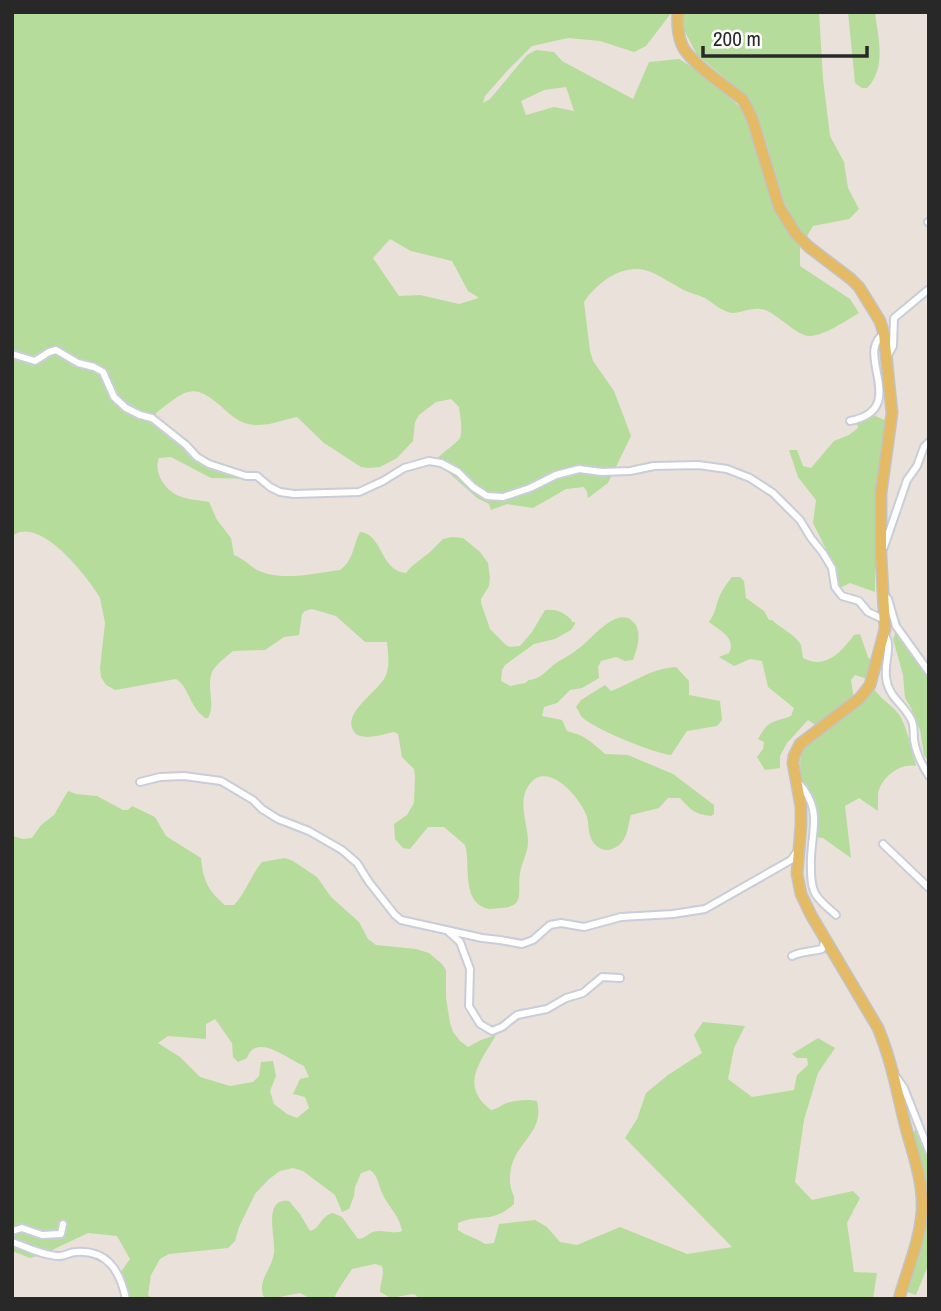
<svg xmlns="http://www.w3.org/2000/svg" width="941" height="1311" font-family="'Archivo Narrow',sans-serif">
<rect width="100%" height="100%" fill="#e9e1da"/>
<g fill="#b6dc9b" fill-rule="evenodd">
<path d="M12,12H672L646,46L634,52L600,41L568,38L532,46L507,71L485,96L483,103L490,99L527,55L536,50L554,52L562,61L633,99L649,62L679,59L702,73L739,106L751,124L767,180V187L772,205L800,247V266L850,299L859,313C845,321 826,335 810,336C798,337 779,315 765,310C753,306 742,313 733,313C724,313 713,303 705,298C697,294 688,293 680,288C671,283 662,277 653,273C627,260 598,281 584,302L590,351L593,361L614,391L631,436L608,483L588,498L587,492L584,487L566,489L533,508L507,504L491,510L489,504L477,498L439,464L438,458C442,453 458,442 460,438C463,430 460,415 459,407L451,399L436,402L419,415L415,422L413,441L397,458L380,467L369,468L361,467L324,443L297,417C282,420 264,428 248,424C239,422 232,416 225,410C193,380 186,390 156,413V416L145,418L188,449L224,471L254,479L211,478L171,457L159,458C153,472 165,490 179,496C188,500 199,500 209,502L217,520L231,538L234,555C244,559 250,566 257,570C282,582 314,573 340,570C354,560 353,545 360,532C383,534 380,571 406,573L411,567L430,552L443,539L452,537L463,538L480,552L488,563L490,578L489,586L481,599V603L490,629L506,645L510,647L520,646L532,632L545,610C557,609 562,612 571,619L572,622H575V624L571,630L555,639L534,644L505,665L502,670L501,681L510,686L525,683L529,680C543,679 549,666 561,660C569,656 575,651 582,646C593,637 620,603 635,624C642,634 637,649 633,660L625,661L616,657L601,661L598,667L599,678L582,688L570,690L557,703L544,707L542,716L562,720L567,731C584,735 592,742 605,754L628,755L673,774L714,805V814L711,816C694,814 691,810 680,798H668L659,808L631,815C629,821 628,829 626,835C620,850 603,856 593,842C588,835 589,825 587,817C581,798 547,759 529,785C517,802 528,823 528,842C528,852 522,862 520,873C517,893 526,906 501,908C495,908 490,910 485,908C461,899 471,864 465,845L444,827H428L410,849L403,848L395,839L394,824L407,815L414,803L415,776L414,769L402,757L398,734L394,732C383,734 359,743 353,730C343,711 380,691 386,675C390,664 388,654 387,642H365L336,616L312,609L305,611L302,614L299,635L284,637L265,650L233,651C226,657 216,664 212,672C206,687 216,705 208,718H205C188,705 190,688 176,679L115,690L106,685L101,677L100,668L105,623L100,598L97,593C84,573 39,515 12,536ZM566,87L574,111L554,107L526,115L521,101L544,90ZM390,239L411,251L452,261L468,291L479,298L459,304L420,295L399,296L373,258Z"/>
<path d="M683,12H819L823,79L830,136L844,162L848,188L859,209L849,219L813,226L806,238L792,218L775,184L768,148L754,110L731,83L697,55L684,30Z"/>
<path d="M848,12H875C878,38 887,68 867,88H862L855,83Z"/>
<path d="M873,415L887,421C877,469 877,507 878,556L875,558V592L850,583L838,589L835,567L813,523L816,500L798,477L789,450H797L803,466L811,468L834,441L849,435L858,428L857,423Z"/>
<path d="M732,577H740L744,581L746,598L764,611L769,620H772C779,627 797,636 801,645C801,646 803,656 803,658C826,670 841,652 854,635L860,634L868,657L872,662L867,679L855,675L851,680L854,700L817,726L808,720L787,743L780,756V768L765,770L757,757L763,749L764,742L758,739C769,719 773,723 791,716L794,708L768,687L762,661L750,659L734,666L719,657L729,653C737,638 719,630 709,622C717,611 715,605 721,593C724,587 728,582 732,577Z"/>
<path d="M896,631L929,675V762L924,755L920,730L911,708L905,698L903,675L893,639Z"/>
<path d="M676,667L689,681V695L720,701L722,720L717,726L687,731L671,755C653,753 594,729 582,717C580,715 578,709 576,707L581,700L605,685L611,691C635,682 649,669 676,667Z"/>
<path d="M873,687C880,699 888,702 897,712C905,720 913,753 916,766C900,763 881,777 878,794C878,799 878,806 878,811L859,798L845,806L851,858L823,838L816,837L818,823L817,810L801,779L800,764L801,752L810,742L871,693Z"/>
<path d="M68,791L76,794L97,796L123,810H128L132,806L155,817L166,836L201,858C203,880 208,891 225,905H234C246,893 251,875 262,862L285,858L293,861L317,877L331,897L359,922L368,939L376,945L416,949L429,953L442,964L446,970V998L450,1023L453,1032L460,1041L468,1047L481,1040L496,1035C480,1063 459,1085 491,1110C498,1109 501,1105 507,1103C516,1100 529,1099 537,1101C539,1109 539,1116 536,1124C531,1136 520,1146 515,1157C509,1168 508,1186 514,1196V1204C492,1224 480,1213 458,1223V1230C466,1236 477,1238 485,1244L494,1243L499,1224L535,1220L547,1227L560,1242L577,1245L620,1227L687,1254L732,1247L625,1138L637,1119L646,1093L668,1075L702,1053L694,1035L703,1022L745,1026L734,1048L728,1079L752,1097L794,1090L797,1075L808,1065L807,1058H797L792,1054L818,1038L835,1048L818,1073L804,1120L795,1182L812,1200L853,1191L860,1198L847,1223L854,1272L877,1273L873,1299H419L416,1295L413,1294L391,1298L380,1292C380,1283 385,1275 382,1266L375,1264L352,1269C346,1279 338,1288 334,1299H311L300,1293L269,1299L263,1296C258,1279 272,1269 274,1253C276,1239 262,1197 289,1201L300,1214L310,1231C320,1229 321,1215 333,1213L342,1217L358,1239C366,1238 366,1235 373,1232C383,1229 392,1235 402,1231C400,1217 389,1207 383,1195C378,1186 379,1176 370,1170L361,1173L355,1187L354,1196L349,1209L342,1212L335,1195L303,1171L293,1168L280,1171L269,1179L255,1194L239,1227L235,1241L228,1248L169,1254L160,1259L151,1275L148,1295L153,1299H124L115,1280L130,1259L117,1236L88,1233L50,1251L49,1253L30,1258L12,1251V836L23,839L32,838L41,825L54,815ZM215,1019L232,1043L233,1057L238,1062L247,1058C256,1032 288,1059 304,1066L309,1077L300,1079L293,1094L305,1097L309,1108L297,1118L287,1114L274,1104L270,1091L276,1076L273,1061L261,1062L259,1076L253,1082L230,1086L200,1077L180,1057L158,1043L168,1036L206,1039V1024Z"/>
<path d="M918,1128L929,1156V1263L916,1295L904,1291L924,1209L908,1136Z"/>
</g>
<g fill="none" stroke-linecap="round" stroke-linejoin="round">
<defs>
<g id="minor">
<path d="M928,222L929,223"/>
<path d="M12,354L35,361L49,352L56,350L78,363L94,367L103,372L114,397L126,408L140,415L152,418L186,445L197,457L209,464L246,476H257L270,487L280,492L294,494L359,492L383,481L404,468L429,461L441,463L458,472L473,487L487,496L503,497L530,488L556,475L579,469L602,472L630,471L654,466L698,465L727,469L750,478L773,493L800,520L811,538L823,553L832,568L835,587L842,596L859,601L868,612L885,620"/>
<path d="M887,357L893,346L894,318L929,289"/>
<path d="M850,421C911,409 853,353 884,334"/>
<path d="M884,547L907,480L917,466L924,447L929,442"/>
<path d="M884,594L888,599L896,626L929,672"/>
<path d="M884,634C893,643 884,663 886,677C888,697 902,702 911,719C915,727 913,732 914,740C916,754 922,765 929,776"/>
<path d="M797,781C826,812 809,833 811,869C811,876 811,884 814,891C817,900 829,908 836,915"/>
<path d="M140,782L160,777L184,776L221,781L253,800L262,809L278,819L309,831L342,850L357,863L369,882L395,915L401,920L482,938L500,940L522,944L533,940L550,925L561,923L584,927L621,917L673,914L705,909L791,860L798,850"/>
<path d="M883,844L929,888"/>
<path d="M449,932L460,942L470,969L469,1006L480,1024L492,1031L502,1027L517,1015L547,1009L566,998L583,993L602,977L620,978"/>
<path d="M792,956C802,951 811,952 822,949L825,939"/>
<path d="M897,1078L904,1088L929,1151"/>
<path d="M12,1231L22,1228L42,1235L61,1234L63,1224"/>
<path d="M12,1242C27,1247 44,1256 60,1256C65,1256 70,1252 76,1252C108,1250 120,1271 126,1299"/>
</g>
<path id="primary" d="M678,12C677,23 678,35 682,45C689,62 727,87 743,100L752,118L779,207L796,234L809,247L851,279L859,287L880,321L884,334L892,413L881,493V556L885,629L870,685L860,698L800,744L794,756L793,763L801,807V825L797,874L801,894L811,915L878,1028C890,1057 896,1086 903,1116C910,1147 924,1179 922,1211C920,1241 907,1270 899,1299"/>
</defs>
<use href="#minor" stroke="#c9cdd9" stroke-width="10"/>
<use href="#primary" stroke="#c3c3c3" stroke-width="13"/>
<use href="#minor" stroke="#fff" stroke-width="6"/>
<use href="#primary" stroke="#e4bb64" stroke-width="10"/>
</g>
<rect width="941" height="1311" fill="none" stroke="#282828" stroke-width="28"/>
<path d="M703 46v10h164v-10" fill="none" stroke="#282828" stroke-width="3.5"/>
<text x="713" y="46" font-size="21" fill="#282828" stroke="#ffffff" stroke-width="5" paint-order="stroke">200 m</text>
</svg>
